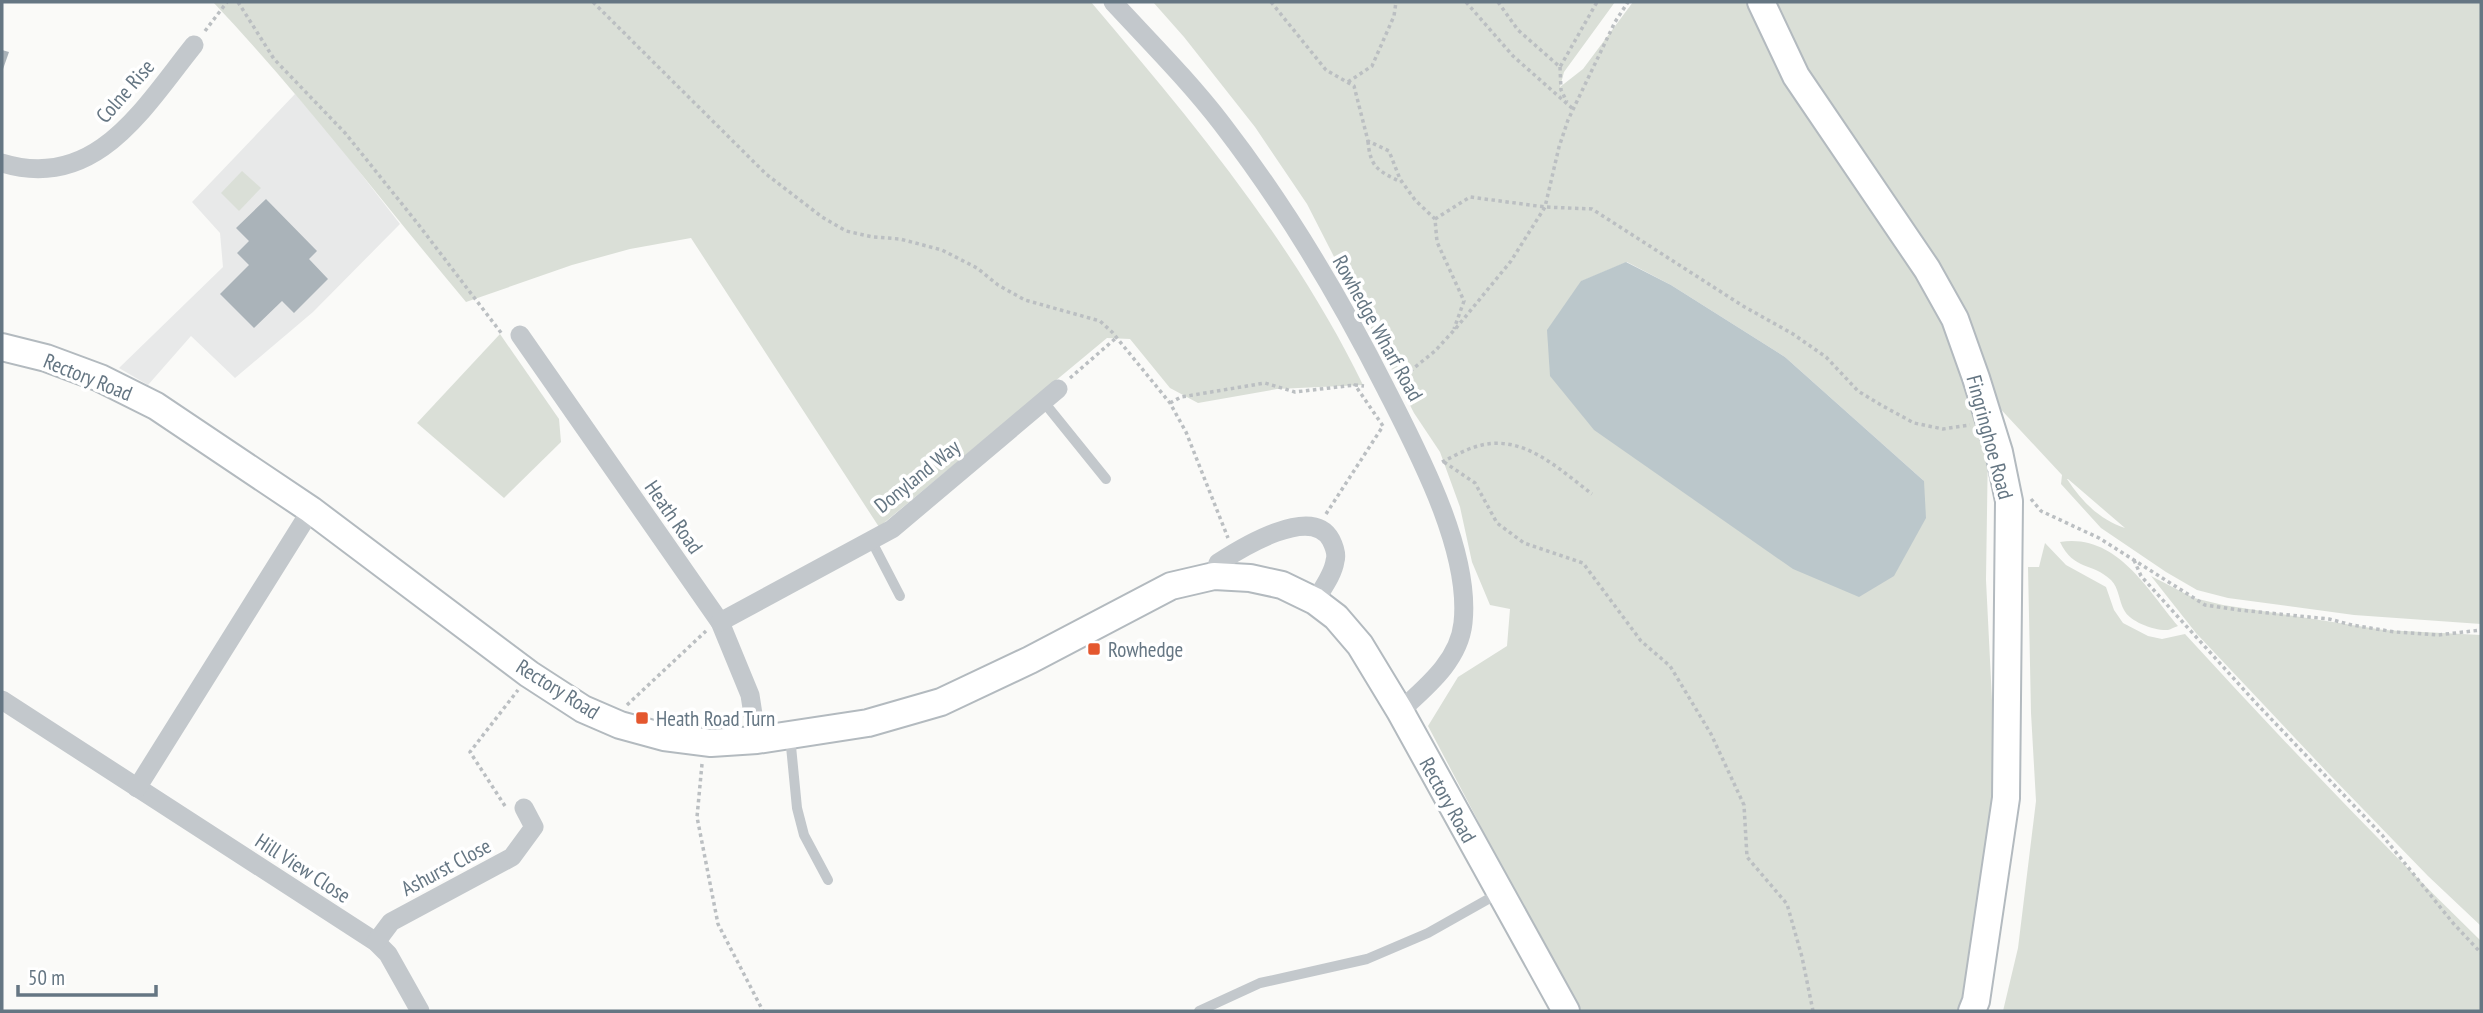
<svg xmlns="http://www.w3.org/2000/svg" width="2483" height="1013" font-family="'PT Sans Narrow',sans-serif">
<rect width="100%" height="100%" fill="#fafaf8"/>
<path fill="#e8e9e9" d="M295,94L334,139L400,224L313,312L235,378L191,336L148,385L119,368L223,267L220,233L192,202Z"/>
<g fill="#dadfd7" fill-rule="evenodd">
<path d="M213,2H1091C1192,121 1294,243 1363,385L1277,389L1198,403L1170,388L1130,339L1107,338L879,527L691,238L630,249L572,265L466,302C382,202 303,97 213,2Z"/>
<path d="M1153,2H1615L1564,72L1560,87L1583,69L1633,2H2481V624L2354,615L2228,598L2197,590L2166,572L2101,528L2061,484L2062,475L1968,374L1988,445L1986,580L1996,780L1963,1011H1577L1535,942L1477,819L1428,726L1458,677L1507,646L1510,609L1490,605L1472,562L1460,507L1440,452L1414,413L1307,204L1255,127L1184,37ZM1627,262L1671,285L1785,357L1924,481L1582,281ZM2067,479H2068L2125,528C2099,519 2082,502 2067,479Z"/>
<path d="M242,171L261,188L239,211L221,193Z"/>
<path d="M500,334L559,419L561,442L504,498L417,423Z"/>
<path d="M2060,542C2116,533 2147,589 2178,626C2177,626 2169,630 2168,630C2155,631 2130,622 2124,610C2119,601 2119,588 2111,580C2092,562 2074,571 2060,542Z"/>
<path d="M2045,543L2066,565L2106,587L2114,610L2123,623L2148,636L2162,639L2185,634C2281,739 2380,842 2481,941V1011H2003L2018,948L2036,801L2031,713L2028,567H2039Z"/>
<path d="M2151,576L2194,598L2223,605L2384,630L2481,635V926L2428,876L2329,774L2196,633Z"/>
</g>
<path fill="#bbc7cb" d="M1626,262L1671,285L1785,357L1924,481L1926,518L1894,576L1859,597L1793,569L1594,430L1550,376L1547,330L1581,281Z"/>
<g fill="#aab3b9">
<path d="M2,50L9,52L2,72Z"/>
<path d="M266,199L317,251L309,259L328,279L294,313L282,301L254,328L220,294L249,265L237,253L249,241L236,228Z"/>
</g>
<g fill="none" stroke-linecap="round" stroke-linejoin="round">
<defs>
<g id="secondary">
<path d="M1761,2L1796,76L1927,269L1955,319L1976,378L1999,452L2009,501L2006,798L1976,1001L1972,1011"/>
<path d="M2,347L46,358L100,378L156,406L311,510L529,674L583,709L620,725L664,737L711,743L757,740L868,723L941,702L1030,660L1171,586L1214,576L1250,578L1282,585L1315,601L1336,617L1360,645L1400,711L1566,1011"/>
</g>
</defs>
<use href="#secondary" stroke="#b3babf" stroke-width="30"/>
<g stroke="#bbbfc2" stroke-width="3.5" stroke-dasharray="3.5 3.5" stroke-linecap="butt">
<path d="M238,2L274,59L346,134L418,224L502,334"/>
<path d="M593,2L766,174L822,217L846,231L873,237L900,239L942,250L977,268L998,285L1025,300L1100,321L1112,332L1170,403L1186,432L1228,538"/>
<path d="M1271,2L1326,70L1354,86L1368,141L1389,151L1400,179L1415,200L1435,219L1437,242L1464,301L1454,329"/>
<path d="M1466,2L1513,56L1573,109"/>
<path d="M1498,2L1518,30L1560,67L1597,2"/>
<path d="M205,31L227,2"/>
<path d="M1560,67L1561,90L1567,102"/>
<path d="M1348,82L1372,66L1394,16L1396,2"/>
<path d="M1368,141C1370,167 1378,171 1401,182"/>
<path d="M1435,219L1470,197L1545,207L1592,209L1743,306L1793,334L1826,357L1858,391L1881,405L1914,423L1943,429L1970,425"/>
<path d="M1070,378L1116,338"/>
<path d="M1399,380L1435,351L1457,327L1511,261L1545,207L1559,147L1568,120L1615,22L1628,2"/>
<path d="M1170,403L1181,397L1265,383L1295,392L1355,385"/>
<path d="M1442,462C1454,456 1468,448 1482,445C1525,435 1560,470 1592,494"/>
<path d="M1444,462L1475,483L1497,523L1524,543L1583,563L1641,641L1670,666L1711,734L1744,805L1747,857L1787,904L1802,957L1813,1011"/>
<path d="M2031,499L2041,511L2099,538L2205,605L2239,610L2329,619L2352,625L2395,632L2438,635L2481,630"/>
<path d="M1326,514L1383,426L1355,385L1364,386"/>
<path d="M2134,560L2141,576L2255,702L2382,835L2453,923L2481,953"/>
<path d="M627,705L706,631"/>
<path d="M702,764L697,817L718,924L763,1011"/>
<path d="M505,806L470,752L518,690"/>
</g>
<g stroke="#c3c8cc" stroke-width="10">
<path d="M1043,401L1106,479"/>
<path d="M871,540L900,596"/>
<path d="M790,736L797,808L804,835L828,880"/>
<path d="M1199,1011L1260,983L1367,959L1428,933L1499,893"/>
</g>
<g stroke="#c3c8cc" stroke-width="19">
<path d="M1113,2C1150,42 1189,81 1222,124C1286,207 1339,296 1386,389C1418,452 1471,551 1463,623C1459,661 1426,687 1400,711"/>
<path d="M2,163C96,192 144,107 194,45"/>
<path d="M520,335L720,622L750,695L757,740"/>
<path d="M1214,576L1218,563C1241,548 1312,504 1331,540C1334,546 1337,555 1335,561C1333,575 1322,589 1315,601"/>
<path d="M720,622L892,529L1058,389"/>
<path d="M2,700L376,942L388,954L420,1011"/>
<path d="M137,788L311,510"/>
<path d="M376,942L391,922L512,857L534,827L524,808"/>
</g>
<use href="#secondary" stroke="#fff" stroke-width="26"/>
</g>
<g fill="#e4572e" stroke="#fff" stroke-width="2.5">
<rect x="1087" y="642" width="14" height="14" rx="3.5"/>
<rect x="635" y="711" width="14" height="14" rx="3.5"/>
</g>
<g text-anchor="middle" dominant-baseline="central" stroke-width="7" stroke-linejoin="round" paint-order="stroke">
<g font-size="21" fill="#657683" stroke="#fff">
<text transform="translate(125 91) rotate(-49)">Colne Rise</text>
<text transform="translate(1378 328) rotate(61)">Rowhedge Wharf Road</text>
<text transform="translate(88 377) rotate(22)">Rectory Road</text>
<text transform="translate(1990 437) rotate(75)">Fingringhoe Road</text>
<text transform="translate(917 476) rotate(-39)">Donyland Way</text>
<text transform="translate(674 517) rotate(55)">Heath Road</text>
<text transform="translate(558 689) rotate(32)">Rectory Road</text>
<text transform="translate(1448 800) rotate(61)">Rectory Road</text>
<text transform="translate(446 867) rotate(-28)">Ashurst Close</text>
<text transform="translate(303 868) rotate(33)">Hill View Close</text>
</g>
<g font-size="21" fill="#657683" stroke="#fff" text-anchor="start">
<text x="1108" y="649">Rowhedge</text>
<text x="656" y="718">Heath Road Turn</text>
</g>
</g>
<rect width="2483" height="1013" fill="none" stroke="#657683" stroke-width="7"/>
<path d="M18 985v10h138v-10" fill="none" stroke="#657683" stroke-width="3.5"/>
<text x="28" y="985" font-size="21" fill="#657683" stroke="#ffffff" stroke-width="5" paint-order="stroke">50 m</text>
</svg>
